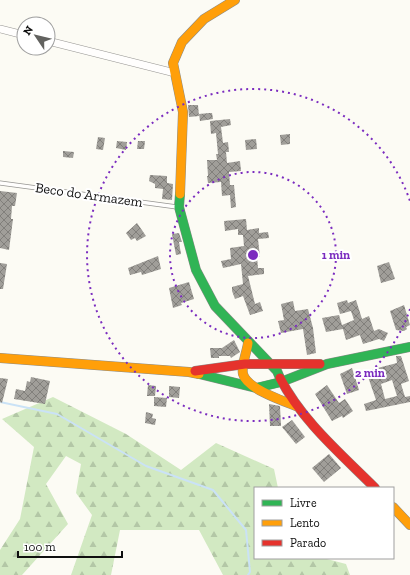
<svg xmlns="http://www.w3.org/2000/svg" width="410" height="575" font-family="'Zilla Slab',serif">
<defs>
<pattern id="forest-firs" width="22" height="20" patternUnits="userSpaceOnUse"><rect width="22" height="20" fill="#d2e9c2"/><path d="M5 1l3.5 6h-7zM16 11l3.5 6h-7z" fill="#b3c7a6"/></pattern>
<pattern id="building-cross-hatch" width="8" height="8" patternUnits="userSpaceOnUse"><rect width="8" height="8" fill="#a09e99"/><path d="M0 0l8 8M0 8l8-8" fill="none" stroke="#817f7b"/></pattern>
</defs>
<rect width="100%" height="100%" fill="#fcfbf4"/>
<path fill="url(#forest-firs)" d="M53,397L126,434L181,470L216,443L274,469L278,488H255V558H323L346,564L350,575H223L199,530H120L111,575H71L92,515L76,493L81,464L66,456L46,484L68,524L22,575H0V550L20,519L34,447L2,419Z"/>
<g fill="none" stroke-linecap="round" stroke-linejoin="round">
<path stroke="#cae2f6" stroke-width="2" d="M0,402L57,414L146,466L213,490L246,530L250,572L248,575"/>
</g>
<g fill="url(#building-cross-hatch)" fill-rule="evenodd">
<path d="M188,105H198L199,116L189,117Z"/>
<path d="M209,113H212L213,119L200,121L199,114Z"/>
<path d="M230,119L231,125L221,127L223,143L228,142L229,152H226L227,163L240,161L241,171L229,172L230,185H234L236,207L231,208L230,195L222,196L221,182L208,183L207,176H208L207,160H217L216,154H218L216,133L211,134L210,121Z"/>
<path d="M290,134V144L281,145L280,135Z"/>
<path d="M98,137L105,138L103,150L96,149Z"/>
<path d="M256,139L257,149L246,150L245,140Z"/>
<path d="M117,141L127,142L126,150L116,148Z"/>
<path d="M138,141H145L144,149H137Z"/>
<path d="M63,151L74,152L73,158L63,157Z"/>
<path d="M150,175L167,176V183L173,184L172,200L162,199L163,189L155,188V184L149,181Z"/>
<path d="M0,191L17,193L15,206H12L11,219H13L9,250L0,248Z"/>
<path d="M246,219L247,230L259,228V233L268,232L269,238L258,239L260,257H257L258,268H264V274L248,276L255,304L260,302L263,311L250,315L243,296L235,299L232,291V287L243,284L241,264L223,268L221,261L231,259L230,248L244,246L243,235H238V229L225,231L224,221Z"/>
<path d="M137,223L146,236L137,241L135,238L131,240L126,233Z"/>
<path d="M179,233L182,242H179L181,254L176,255L172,234Z"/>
<path d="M158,256L161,269L142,275L141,272L130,275L128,268Z"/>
<path d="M389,262L395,279L381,283L377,266Z"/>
<path d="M0,263L7,264L3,289H0Z"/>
<path d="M189,282L194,299L181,303L182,305L173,308L169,288Z"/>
<path d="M347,300L348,303L356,300L362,319L369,316L374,331L379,329L388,333L384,341L379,339L363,344L360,335L346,340L343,329L326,332L322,318L339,315L342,325L354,320L351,311L340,314L337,303Z"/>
<path d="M293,301L295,311L308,309L313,328L316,353L307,355L303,329L281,333L278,321L284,320L281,304Z"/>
<path d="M404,305L410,325L406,327L407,329L404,331L396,330L390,311Z"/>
<path d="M234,340L240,352L231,358L230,356H219V358H211L210,348H222Z"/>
<path d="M396,356H401L409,381L401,384L405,397L410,396V402L366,411L364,404L376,400L366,371L397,363ZM392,380L397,396L385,399L381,384Z"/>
<path d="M352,368L359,390L347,394L340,374Z"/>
<path d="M31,377L50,381L45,404L14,399L16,389L25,391L27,381L30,382Z"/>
<path d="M0,378L8,379L2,403L0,402Z"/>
<path d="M148,385L156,386L155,396H147Z"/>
<path d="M327,385L339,403L345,399L353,411L343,418L342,416L332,421L315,394Z"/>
<path d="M169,386L180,387L179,398L169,397Z"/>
<path d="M154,397L167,398L166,407L154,406Z"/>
<path d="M269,404L280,406L281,426H270Z"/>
<path d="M146,412L153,414L152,418L156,419L155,425L145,423Z"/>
<path d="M292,420L305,437L296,444L282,427Z"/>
<path d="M329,454L341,468L324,482L312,468Z"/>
</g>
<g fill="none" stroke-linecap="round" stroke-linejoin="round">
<defs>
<path id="lane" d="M0,183L177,207"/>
<g id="street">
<path d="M0,29L24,35"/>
<path d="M48,41L175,73"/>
</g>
<g id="fast">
<path d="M180,194L179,207L196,270L215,306L277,371L280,378"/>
<path d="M199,374L256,388L281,382L327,364L410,347"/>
</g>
<g id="slow">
<path d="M180,194L183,112L173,63L182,42L204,19L235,0"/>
<path d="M248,343C247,352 241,365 243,374C247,389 283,401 296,406"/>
<path d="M0,358L189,372L199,374"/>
<path d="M393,507L410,525"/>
</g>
<g id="jam">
<path d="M195,371L245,364H320"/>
<path d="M280,378C302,421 341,454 375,488"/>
</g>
</defs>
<use href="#lane" stroke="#969592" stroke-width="5"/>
<use href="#street" stroke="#969592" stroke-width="8"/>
<use href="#fast" stroke="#8c8c89" stroke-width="10"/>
<use href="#slow" stroke="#8c8c89" stroke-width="10"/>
<use href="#jam" stroke="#8c8c89" stroke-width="10"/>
<use href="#lane" stroke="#fffefd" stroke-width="3.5"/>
<use href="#street" stroke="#fffefd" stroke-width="7"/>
<use href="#fast" stroke="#30b455" stroke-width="9"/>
<use href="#slow" stroke="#ff9f0a" stroke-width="9"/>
<use href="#jam" stroke="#e5322d" stroke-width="9"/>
</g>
<g fill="none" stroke="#7b2cbf" stroke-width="2" stroke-dasharray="2 4">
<circle cx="253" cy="255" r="83"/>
<path d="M410 309A166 166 0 1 1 410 201"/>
</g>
<g text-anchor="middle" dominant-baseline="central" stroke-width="4" stroke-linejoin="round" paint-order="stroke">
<g font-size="14" fill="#0f0f0f" stroke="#fff">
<text transform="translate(89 195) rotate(8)">Beco do Armazem</text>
</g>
</g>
<circle cx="253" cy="255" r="6" fill="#7b2cbf" stroke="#fff" stroke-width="2"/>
<g font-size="12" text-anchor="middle" font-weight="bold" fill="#7b2cbf" stroke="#fff" stroke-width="4" stroke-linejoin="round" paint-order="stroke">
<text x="336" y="259">1 min</text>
<text x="370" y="377">2 min</text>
</g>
<rect x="254" y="487" width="140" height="72" fill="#ffffff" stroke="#9f9f9f"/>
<rect x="262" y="500" width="20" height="6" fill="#30b455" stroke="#9f9f9f"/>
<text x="290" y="507" font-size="12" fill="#0f0f0f">Livre</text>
<rect x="262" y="520" width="20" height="6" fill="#ff9f0a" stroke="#9f9f9f"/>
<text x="290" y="527" font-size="12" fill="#0f0f0f">Lento</text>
<rect x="262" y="540" width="20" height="6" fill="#e5322d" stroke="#9f9f9f"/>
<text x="290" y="547" font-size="12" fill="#0f0f0f">Parado</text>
<g transform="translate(36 36) rotate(305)"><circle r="19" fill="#ffffff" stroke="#9f9f9f"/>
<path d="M0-3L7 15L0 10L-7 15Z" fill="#62625f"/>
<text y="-6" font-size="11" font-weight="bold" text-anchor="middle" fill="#0f0f0f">N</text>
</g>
<path d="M18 551v6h104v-6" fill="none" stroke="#0f0f0f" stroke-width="2"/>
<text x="24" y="551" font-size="12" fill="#0f0f0f" stroke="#ffffff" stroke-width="3" paint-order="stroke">100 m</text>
</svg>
